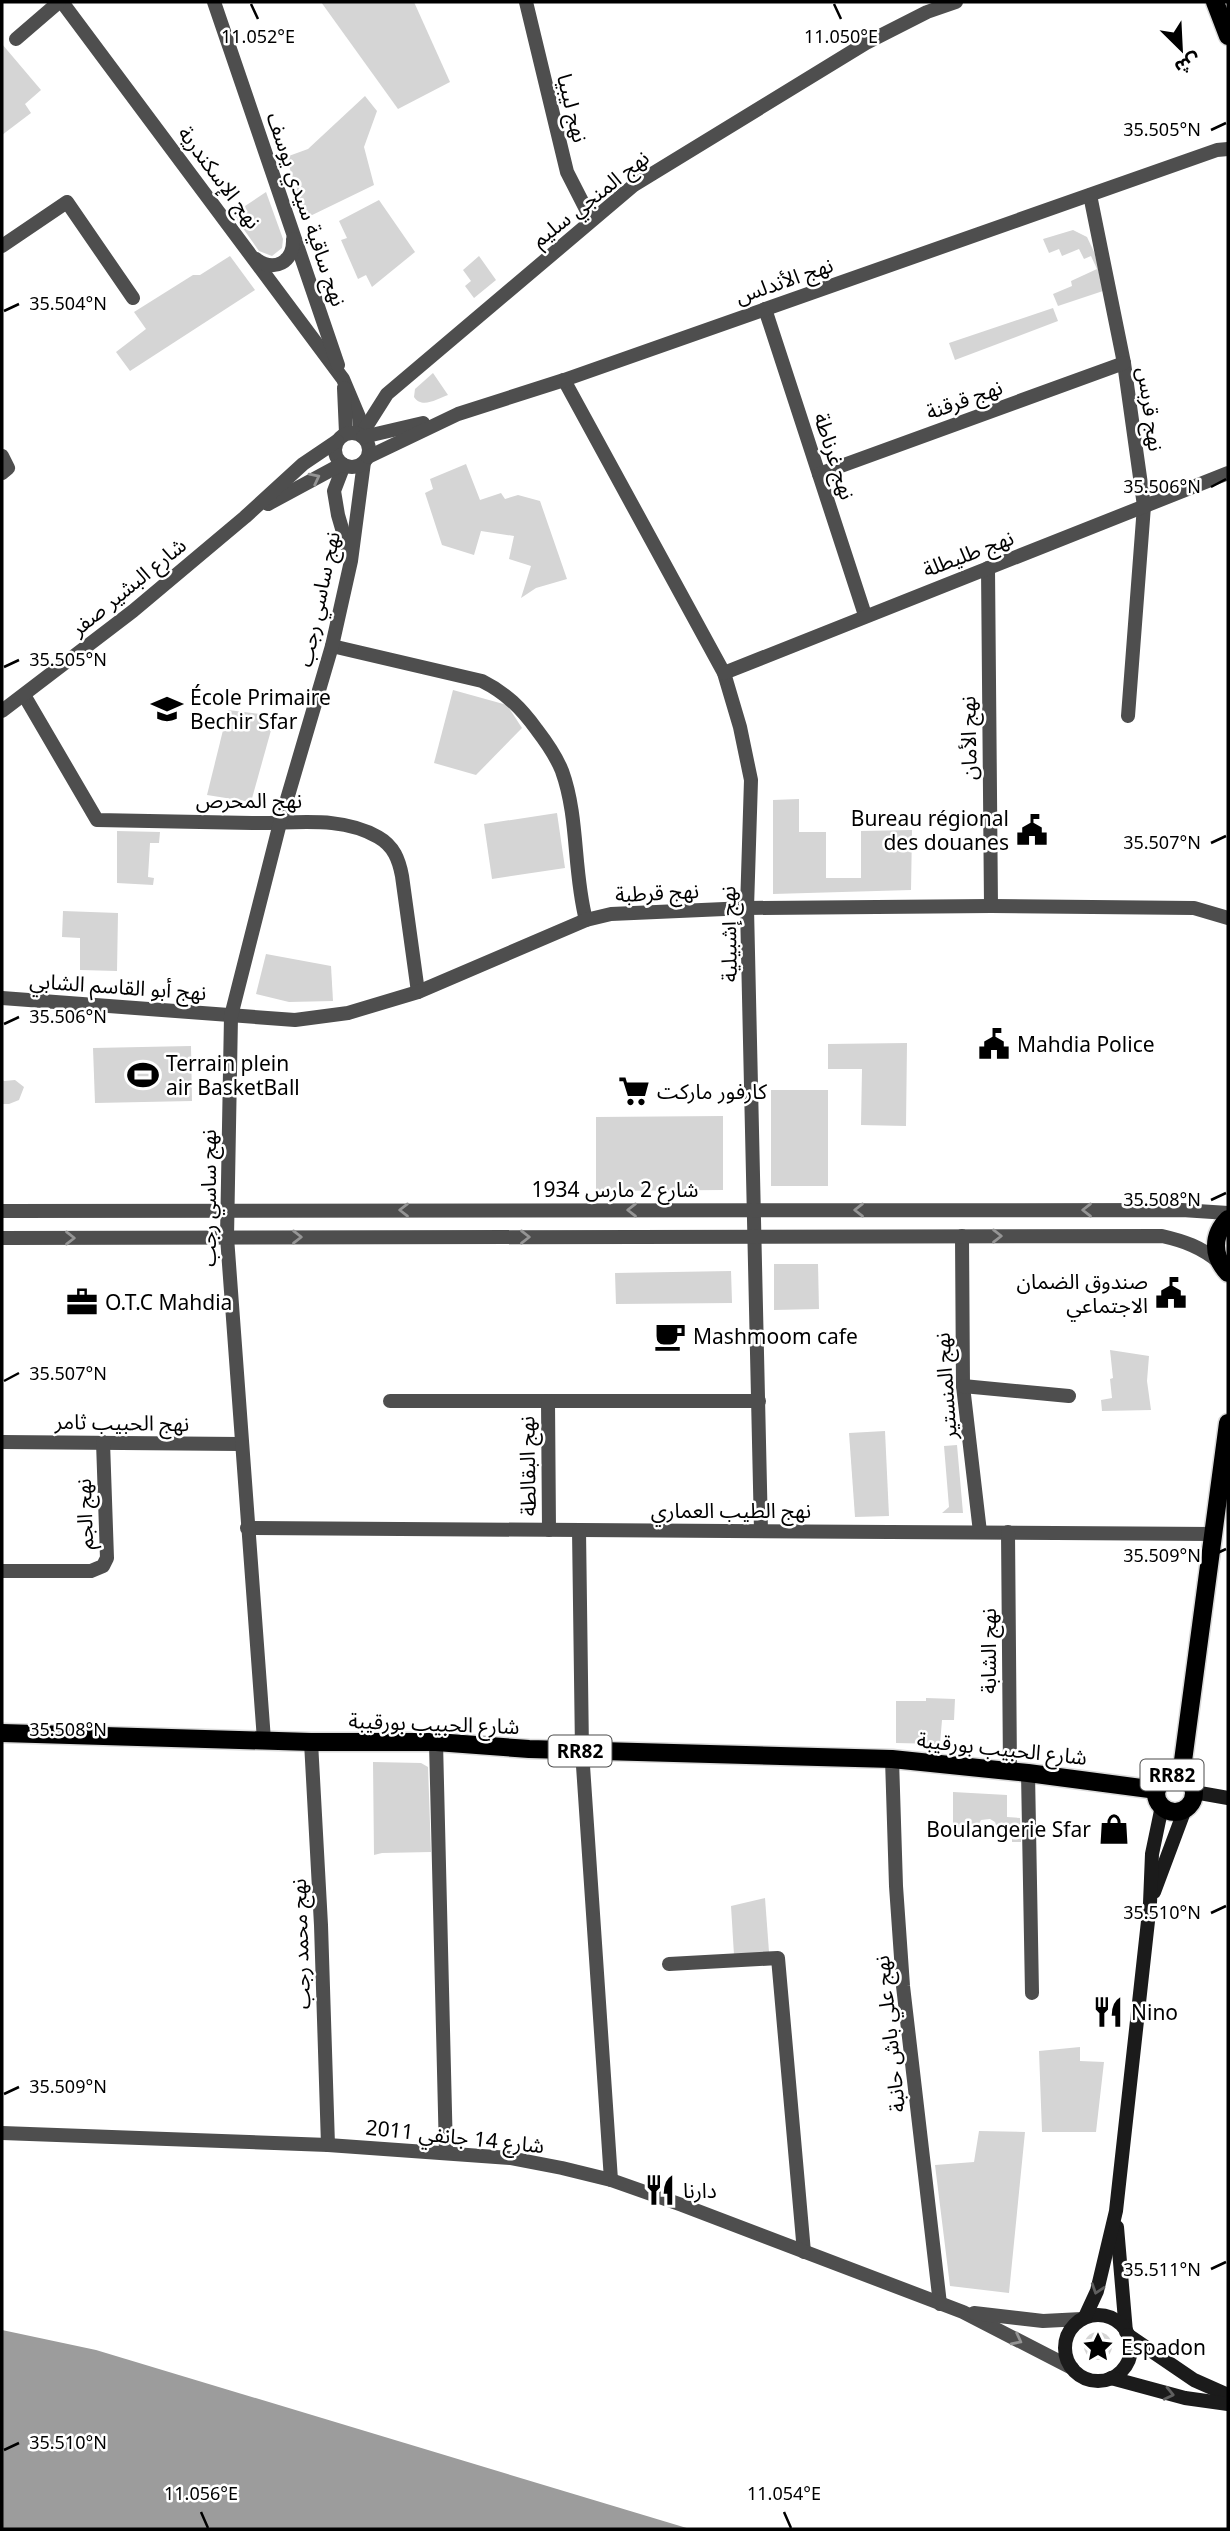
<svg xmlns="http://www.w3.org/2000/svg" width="1230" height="2531" font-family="'Noto Sans','Noto Sans Arabic',sans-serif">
<rect width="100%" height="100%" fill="#fff"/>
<g fill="#d5d5d5">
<path d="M321,2H414L450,82L398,109Z"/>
<path d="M2,44L41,90L25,104L31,113L2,135Z"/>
<path d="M365,96L377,111L364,147L374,185L306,218L286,157L308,149Z"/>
<path d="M266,192L283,239L282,248L272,256L259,251L233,214Z"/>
<path d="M379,200L415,252L372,287L366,275L358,279L341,240L347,238L339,221Z"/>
<path d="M1073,230L1087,237L1095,254L1103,291L1058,306L1053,294L1072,286L1071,281L1097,269L1091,256L1084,259L1079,249L1062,256L1059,249L1049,253L1043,239Z"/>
<path d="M230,256L255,290L130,371L116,352L146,329L134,312L193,275H200Z"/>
<path d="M479,256L496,280L474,298L465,286L471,281L463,270Z"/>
<path d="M1053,308L1058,321L955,360L949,343Z"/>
<path d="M433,373L448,395C437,399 422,409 414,397L415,389Z"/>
<path d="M466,464L480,500L501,493L505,499L518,495L540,501L567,579L536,588L521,598L531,566L509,559L514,536L481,531L474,555L442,545L425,493L433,489L430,479Z"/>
<path d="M453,690L507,705L522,728L476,775L434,763Z"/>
<path d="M228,710L275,716L251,802L207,795Z"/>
<path d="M799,799V832H826V878H861V831L912,830L911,890L773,894V800Z"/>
<path d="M557,813L565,868L492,879L484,824Z"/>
<path d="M117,831L160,832L159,843H150L148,877L154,878L153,885L117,883Z"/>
<path d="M63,911L118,913L117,971L80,970V938L62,937Z"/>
<path d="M266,954L331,966L333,1001L289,1002L256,994Z"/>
<path d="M907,1043L906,1126L861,1125L862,1069H828V1044Z"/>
<path d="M191,1046L192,1101L95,1103L93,1048Z"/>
<path d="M2,1079L4,1081L15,1080L24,1087L19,1100L9,1104H2Z"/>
<rect x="771" y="1090" width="57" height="96"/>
<path d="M723,1116V1190L596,1191V1117Z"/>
<path d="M774,1264H818L819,1309L774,1310Z"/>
<path d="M731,1271L732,1303L616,1304L615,1273Z"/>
<path d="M1110,1350L1149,1356L1147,1381L1151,1410L1102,1411L1101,1400L1112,1398L1110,1379L1113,1378Z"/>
<path d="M885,1431L889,1516L855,1517L849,1433Z"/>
<path d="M957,1445L963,1513H942L949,1507L944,1446Z"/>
<path d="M926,1698L955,1699L954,1720H942L940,1744L896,1743V1701H926Z"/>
<path d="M373,1762L421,1763L428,1767L431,1852L382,1853L374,1855Z"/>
<path d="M953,1792L1007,1795V1817L1020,1818L1021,1842H1012V1828H997L995,1822L990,1819L981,1820L977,1828L953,1827Z"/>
<path d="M765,1898L769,1952L734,1955L731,1906Z"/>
<path d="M1080,2047V2061L1104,2062L1096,2132H1042L1039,2051Z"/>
<path d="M979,2131L1025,2132L1009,2293L950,2286L935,2165L974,2162Z"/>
<circle cx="1098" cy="2346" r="14"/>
</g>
<path fill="#9c9c9c" d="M2,2330L96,2350L690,2529H2Z"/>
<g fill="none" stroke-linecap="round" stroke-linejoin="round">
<defs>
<g id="primary">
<path d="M1215,2L1228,36"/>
<path d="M1228,1219C1212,1235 1212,1256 1228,1273"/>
<path d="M2,1733L311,1742H436L529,1749L892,1759L1028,1773L1157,1790"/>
<circle cx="1175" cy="1793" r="19"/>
<path d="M1181,1776L1228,1423"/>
</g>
</defs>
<use href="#primary" stroke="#dbdbdb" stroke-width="21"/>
<g stroke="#4e4e4e" stroke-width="14">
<path d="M62,2L343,379L359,417L361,435"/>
<path d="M214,2L338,365"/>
<path d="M526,2L567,172L591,219"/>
<path d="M16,39L59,2"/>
<path d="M1090,195L1124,363L1144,506L1128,716"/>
<path d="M2,246L67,202L133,298"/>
<path d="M256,259C274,273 294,262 293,239"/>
<path d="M765,309L865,615"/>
<path d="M564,380L724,673L740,727L751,780L747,908L761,1531"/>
<path d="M344,388L346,433"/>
<path d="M361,435L387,394L634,185L866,43L927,12L956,2"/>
<path d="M2,456L8,468L2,473"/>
<path d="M344,465L334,491L338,515L350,556"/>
<path d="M819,474L1124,363"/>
<path d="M988,568L991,906"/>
<path d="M332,646L482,681C506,693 521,708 537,730C547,743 556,756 562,771C579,818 573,871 586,920"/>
<path d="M724,673L1228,473"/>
<path d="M24,695L97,820C149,821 200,822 252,823C294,824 340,815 378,837C394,846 399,860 402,876L418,992"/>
<path d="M2,998L295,1020L348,1013L418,992L586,920L611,914L747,908L991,906L1194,908L1228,918"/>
<path d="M962,1236L963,1386L980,1532"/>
<path d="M963,1386L1069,1396"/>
<path d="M390,1401H759"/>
<path d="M548,1401L549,1530"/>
<path d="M2,1442L241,1444"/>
<path d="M247,1528L1214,1534"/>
<path d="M579,1530L582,1751L611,2180"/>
<path d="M1008,1532L1010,1770"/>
<path d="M2,1571H91L103,1566L107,1558L103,1442"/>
<path d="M264,1740L227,1237L231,1016L280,823L332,646L351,561L364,462"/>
<path d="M311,1742L321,1925L328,2145"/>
<path d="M436,1742L446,2153"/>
<path d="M892,1759L896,1886L903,1986L940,2304"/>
<path d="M1028,1773L1032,1993"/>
<path d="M669,1964L778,1958L804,2252"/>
</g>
<g stroke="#4e4e4e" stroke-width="14">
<circle cx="352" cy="450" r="17"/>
<path d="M363,437L423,423"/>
<path d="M368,457L458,414L564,380L1217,150L1228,149"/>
<path d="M268,504L342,464"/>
<path d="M2,711L133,611L245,517L303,464L337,441"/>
<path d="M2,1211L1182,1210L1228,1213"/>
<path d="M2,1238L1162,1236C1184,1241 1201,1247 1219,1262"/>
<path d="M2,2133L328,2145L510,2158L562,2168L611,2180L682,2205L963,2312L1072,2368"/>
<path d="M974,2313L1043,2321L1082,2319"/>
</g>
<g stroke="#1b1b1b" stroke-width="14">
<path d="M1194,1792L1228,1798"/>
<path d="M1154,1892L1185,1809"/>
<path d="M1117,2227L1126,2332"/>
<circle cx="1098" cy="2348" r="33"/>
<path d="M1085,2317L1097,2291L1116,2211L1150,1903L1152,1854L1162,1806"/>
<path d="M1128,2335L1194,2380L1228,2395"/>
<path d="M1111,2378L1185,2398L1228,2404"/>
</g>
<use href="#primary" stroke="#000" stroke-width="18"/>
</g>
<defs><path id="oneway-chevron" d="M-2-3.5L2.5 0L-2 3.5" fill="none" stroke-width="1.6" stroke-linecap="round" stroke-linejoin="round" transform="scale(1.75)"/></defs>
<g stroke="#959595">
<use href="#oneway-chevron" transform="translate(315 478) rotate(-27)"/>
<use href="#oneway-chevron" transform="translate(404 1210) rotate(180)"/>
<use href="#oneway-chevron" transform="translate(632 1210) rotate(180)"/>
<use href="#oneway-chevron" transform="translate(859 1210) rotate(180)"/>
<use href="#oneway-chevron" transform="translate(1087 1210) rotate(180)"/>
<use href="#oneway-chevron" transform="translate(997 1236)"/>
<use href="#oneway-chevron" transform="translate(297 1237)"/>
<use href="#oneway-chevron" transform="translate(525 1237)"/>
<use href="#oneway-chevron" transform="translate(70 1238)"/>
<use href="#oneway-chevron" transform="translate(1017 2340) rotate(27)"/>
</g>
<g stroke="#5f5f5f">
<use href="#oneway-chevron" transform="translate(1097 2289) rotate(108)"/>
<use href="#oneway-chevron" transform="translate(1169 2394) rotate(13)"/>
</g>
<path fill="none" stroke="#000" stroke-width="2.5" d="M251,4L258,19M834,4L841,19M1211,130L1226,123M4,311L19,304M1211,487L1226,479M4,667L19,660M1211,843L1226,836M4,1024L19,1017M1211,1200L1226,1193M4,1381L19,1373M1211,1556L1226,1549M4,1737L19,1730M1211,1913L1226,1906M4,2094L19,2087M1211,2269L1226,2262M4,2450L19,2443M201,2512L208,2528M784,2512L791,2528"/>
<defs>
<symbol id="school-bare" viewBox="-9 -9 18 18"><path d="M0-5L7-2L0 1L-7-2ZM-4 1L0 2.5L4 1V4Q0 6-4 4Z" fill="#000" stroke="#fff" stroke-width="2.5" paint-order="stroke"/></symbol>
<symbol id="civic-bare" viewBox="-9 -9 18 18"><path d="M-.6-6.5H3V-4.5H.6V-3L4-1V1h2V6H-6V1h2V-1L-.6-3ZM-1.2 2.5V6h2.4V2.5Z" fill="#000" stroke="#fff" stroke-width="2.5" paint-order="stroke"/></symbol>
<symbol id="stadium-bare" viewBox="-9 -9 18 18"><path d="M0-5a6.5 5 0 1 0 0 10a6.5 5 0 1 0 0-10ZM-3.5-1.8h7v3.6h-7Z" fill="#000" stroke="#fff" stroke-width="2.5" paint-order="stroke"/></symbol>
<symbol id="supermarket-bare" viewBox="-9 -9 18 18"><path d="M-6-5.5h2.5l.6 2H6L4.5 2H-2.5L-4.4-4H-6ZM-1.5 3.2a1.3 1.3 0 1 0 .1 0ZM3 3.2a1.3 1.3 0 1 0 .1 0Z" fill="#000" stroke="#fff" stroke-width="2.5" paint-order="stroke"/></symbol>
<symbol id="office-bare" viewBox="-9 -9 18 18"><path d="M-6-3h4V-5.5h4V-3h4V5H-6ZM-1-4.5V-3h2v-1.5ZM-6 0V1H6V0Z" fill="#000" stroke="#fff" stroke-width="2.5" paint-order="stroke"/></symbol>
<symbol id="cafe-bare" viewBox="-9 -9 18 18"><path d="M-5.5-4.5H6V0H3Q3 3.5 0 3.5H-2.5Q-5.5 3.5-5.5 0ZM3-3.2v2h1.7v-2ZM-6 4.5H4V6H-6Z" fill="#000" stroke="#fff" stroke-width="2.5" paint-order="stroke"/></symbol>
<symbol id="shop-bare" viewBox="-9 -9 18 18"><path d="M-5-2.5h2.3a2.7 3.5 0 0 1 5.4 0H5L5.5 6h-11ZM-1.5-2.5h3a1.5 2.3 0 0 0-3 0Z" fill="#000" stroke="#fff" stroke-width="2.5" paint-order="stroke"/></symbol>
<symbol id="restaurant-bare" viewBox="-9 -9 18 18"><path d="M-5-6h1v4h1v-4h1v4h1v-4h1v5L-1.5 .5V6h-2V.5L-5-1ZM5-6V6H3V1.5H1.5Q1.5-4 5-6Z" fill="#000" stroke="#fff" stroke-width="2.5" paint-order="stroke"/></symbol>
<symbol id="sight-bare" viewBox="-9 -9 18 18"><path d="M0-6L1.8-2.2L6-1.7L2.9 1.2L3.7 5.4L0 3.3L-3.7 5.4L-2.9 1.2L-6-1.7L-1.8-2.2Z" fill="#000" stroke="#fff" stroke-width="2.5" paint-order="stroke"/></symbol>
</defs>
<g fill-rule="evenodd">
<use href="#school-bare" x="145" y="687" width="44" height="44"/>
<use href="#civic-bare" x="1010" y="808" width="44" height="44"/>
<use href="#civic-bare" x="972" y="1022" width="44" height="44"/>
<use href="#stadium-bare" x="121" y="1053" width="44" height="44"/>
<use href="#supermarket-bare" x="612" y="1069" width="44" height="44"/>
<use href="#civic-bare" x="1149" y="1271" width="44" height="44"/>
<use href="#office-bare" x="60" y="1280" width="44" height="44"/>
<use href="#cafe-bare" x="648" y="1314" width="44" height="44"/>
<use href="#shop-bare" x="1092" y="1807" width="44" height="44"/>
<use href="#restaurant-bare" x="1086" y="1990" width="44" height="44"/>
<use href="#restaurant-bare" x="638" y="2168" width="44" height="44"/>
<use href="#sight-bare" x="1076" y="2325" width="44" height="44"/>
</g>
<g text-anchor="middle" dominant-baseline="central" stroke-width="5" stroke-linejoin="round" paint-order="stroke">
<g fill="#fff" stroke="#4c4c4c" stroke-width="2">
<rect x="548.5" y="1735.5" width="63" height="31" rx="5"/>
<rect x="1140.5" y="1759.5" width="63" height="31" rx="5"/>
</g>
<g font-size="19" font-weight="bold" fill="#000">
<text x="580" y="1751">RR82</text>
<text x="1172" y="1775">RR82</text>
</g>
<g font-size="21" fill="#000" stroke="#fff">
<text transform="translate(573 108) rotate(76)">نهج ليبيا</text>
<text transform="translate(220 177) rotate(53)">نهج الإسكندرية</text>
<text transform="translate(590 198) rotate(-38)">نهج المنجي سليم</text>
<text transform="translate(307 209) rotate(71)">نهج ساقية سيدي يوسف</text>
<text transform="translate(784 280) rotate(-19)">نهج الأندلس</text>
<text transform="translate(964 399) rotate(-20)">نهج قرقنة</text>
<text transform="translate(1151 409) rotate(82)">نهج قربس</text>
<text transform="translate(835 456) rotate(72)">نهج غرناطة</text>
<text transform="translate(968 553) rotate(-21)">نهج طليطلة</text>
<text transform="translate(128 586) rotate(-39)">شارع البشير صفر</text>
<text transform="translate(318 599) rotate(-78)">نهج ساسي رجب</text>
<text transform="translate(968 738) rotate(-91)">نهج الأمان</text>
<text x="249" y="800">نهج المحرص</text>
<text transform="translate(657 892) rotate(-3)">نهج قرطبة</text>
<text transform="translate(728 934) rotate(-91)">نهج إشبيلية</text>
<text transform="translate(118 986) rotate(4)">نهج أبو القاسم الشابي</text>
<text x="615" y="1189">شارع 2 مارس 1934</text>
<text transform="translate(208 1198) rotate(-90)">نهج ساسي رجب</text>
<text transform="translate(945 1386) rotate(-94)">نهج المنستير</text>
<text transform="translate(122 1422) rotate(1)">نهج الحبيب ثامر</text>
<text transform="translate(527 1466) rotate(-91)">نهج البقالطة</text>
<text x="731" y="1510">نهج الطيب العماري</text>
<text transform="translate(84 1514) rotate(-92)">نهج الجم</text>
<text transform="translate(988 1651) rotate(-90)">نهج الشابة</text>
<text transform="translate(434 1723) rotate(2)">شارع الحبيب بورقيبة</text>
<text transform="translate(1002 1748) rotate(6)">شارع الحبيب بورقيبة</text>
<text transform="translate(300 1944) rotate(-92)">نهج محمد رجب</text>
<text transform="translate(889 2034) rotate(-96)">نهج علي باش حانبة</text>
<text transform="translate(455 2136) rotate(6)">شارع 14 جانفي 2011</text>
</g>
<g font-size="21" fill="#000" stroke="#fff" text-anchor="start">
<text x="190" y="697">École Primaire<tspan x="190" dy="24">Bechir Sfar</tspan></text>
<text x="1009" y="818" text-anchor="end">Bureau régional<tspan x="1009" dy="24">des douanes</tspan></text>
<text x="1017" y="1044">Mahdia Police</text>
<text x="166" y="1063">Terrain plein<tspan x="166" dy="24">air BasketBall</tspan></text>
<text x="657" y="1091">كارفور ماركت</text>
<text x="1148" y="1281" text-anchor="end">صندوق الضمان<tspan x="1148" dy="24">الاجتماعي</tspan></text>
<text x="105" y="1302">O.T.C Mahdia</text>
<text x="693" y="1336">Mashmoom cafe</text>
<text x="1091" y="1829" text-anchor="end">Boulangerie Sfar</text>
<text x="1131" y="2012">Nino</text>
<text x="683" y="2190">دارنا</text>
<text x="1121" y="2347">Espadon</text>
</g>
</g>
<g font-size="18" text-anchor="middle" fill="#000" stroke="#fff" stroke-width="5" stroke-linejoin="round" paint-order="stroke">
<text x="258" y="43">11.052°E</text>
<text x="841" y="43">11.050°E</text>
<text x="1162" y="136">35.505°N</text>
<text x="68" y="310">35.504°N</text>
<text x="1162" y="493">35.506°N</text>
<text x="68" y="666">35.505°N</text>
<text x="1162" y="849">35.507°N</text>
<text x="68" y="1023">35.506°N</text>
<text x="1162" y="1206">35.508°N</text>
<text x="68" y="1380">35.507°N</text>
<text x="1162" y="1562">35.509°N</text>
<text x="68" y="1736">35.508°N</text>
<text x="1162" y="1919">35.510°N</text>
<text x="68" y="2093">35.509°N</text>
<text x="1162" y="2276">35.511°N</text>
<text x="68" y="2449">35.510°N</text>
<text x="201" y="2500">11.056°E</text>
<text x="784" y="2500">11.054°E</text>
</g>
<rect width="1230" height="2531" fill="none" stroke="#000000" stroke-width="7"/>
<g transform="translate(1181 49) rotate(156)" stroke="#ffffff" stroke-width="5" paint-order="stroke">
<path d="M0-5L12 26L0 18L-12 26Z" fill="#000000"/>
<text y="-10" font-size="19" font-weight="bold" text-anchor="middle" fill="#000000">ش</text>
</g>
</svg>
